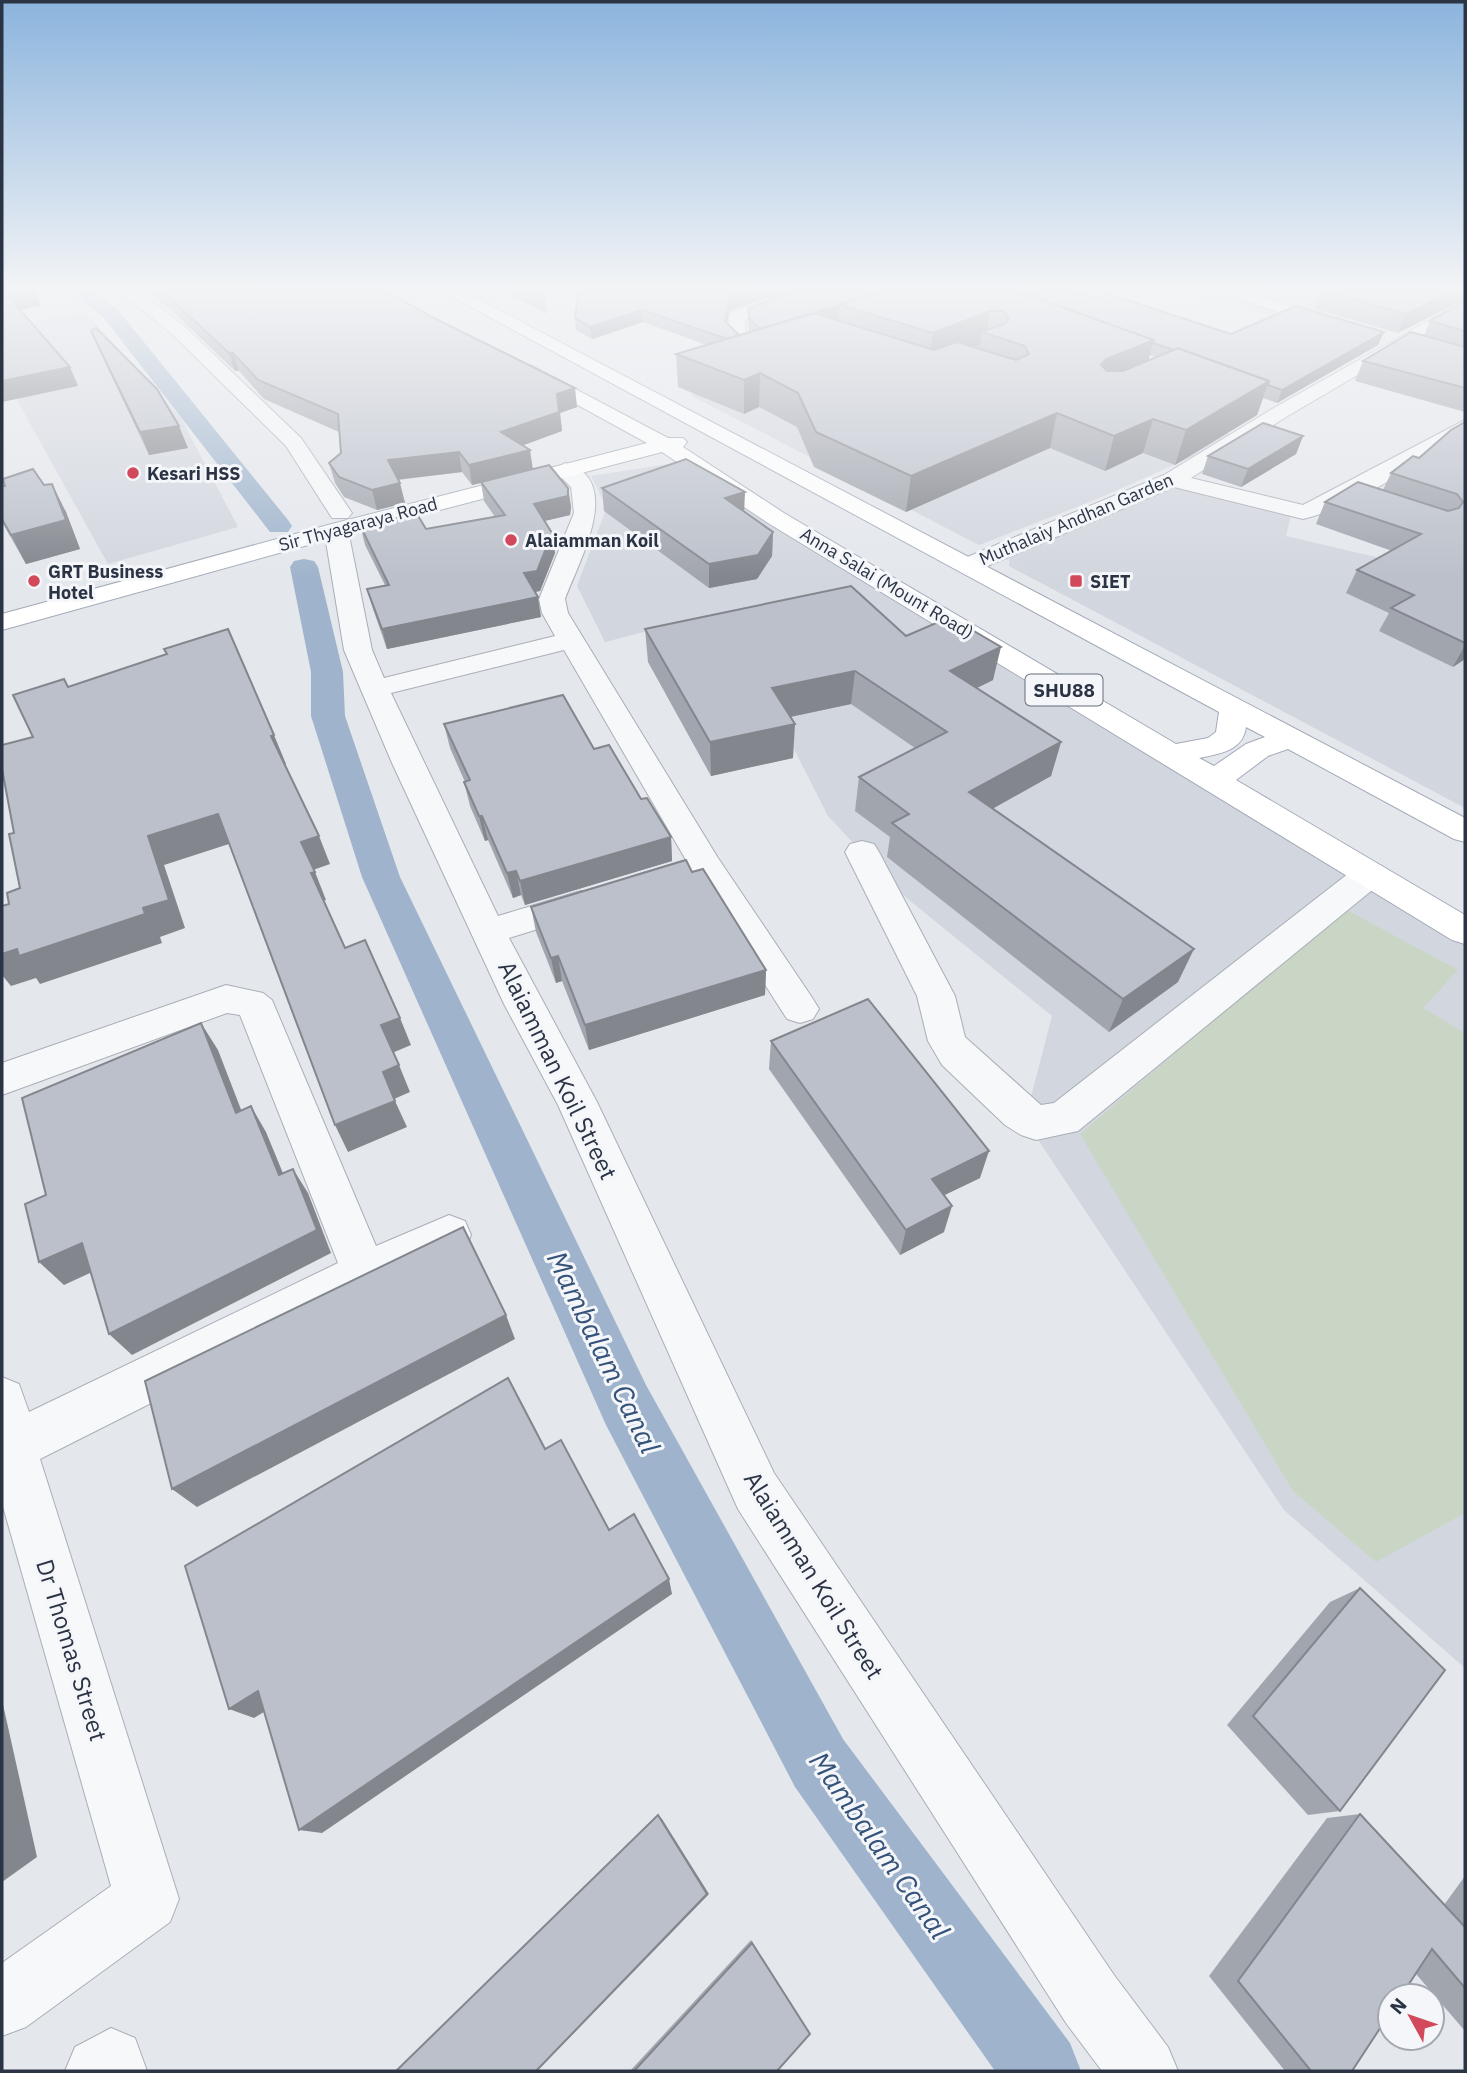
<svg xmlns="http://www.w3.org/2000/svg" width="1467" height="2073" font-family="'IBM Plex Sans',sans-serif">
<rect width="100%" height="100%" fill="#e4e7ec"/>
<g fill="#d2d6de">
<path d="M1160,288H1289L1333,301L1287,320L1194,294L1185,297Z"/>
<path d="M85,312L181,418L238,527L108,564L2,373V328Z"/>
<path d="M693,388L1114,390L1237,437L1097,499L979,545L692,396Z"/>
<path d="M668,464L697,466L1465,918V1668L1284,1510L1025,1120L1052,1016L898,891L828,816L763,688L687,621L605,642L577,586L607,507L591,476Z"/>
<path d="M1176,488L1291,515L1286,536L1465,578V808L1009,566L1010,550Z"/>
</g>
<path fill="#c9d6c5" d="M1345,909L1458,970L1423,1008L1465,1033V1513L1376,1562L1293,1491L1080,1134Z"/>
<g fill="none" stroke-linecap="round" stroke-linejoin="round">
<g fill="#9fb4cc" fill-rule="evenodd">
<path d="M68,288H89L118,310L288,520L292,526L288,532H270L104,318Z"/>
<path d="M304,559L314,561L318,567L343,672L345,716L400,877L646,1385L843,1739L1070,2043L1081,2071H995L795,1787L606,1425L362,877L311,716V672L290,567L294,561Z"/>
</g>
<defs>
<g id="minor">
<path d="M115,288H134L184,326L301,438L352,513L348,518H332L286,446L172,334Z"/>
<path d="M480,288L453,298L445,293L452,288Z"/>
<path d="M802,288H826L745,320L746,332L764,349L761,353H749L728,334L730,313Z"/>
<path d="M1207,288H1233L1341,321L1344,325L1341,329H1329Z"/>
<path d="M1465,300V312L1286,417L1191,478L1303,505L1465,420V434C1414,464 1360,505 1303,519L1174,487L978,570H960L957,565L960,560L1164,475L1272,409Z"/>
<path d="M565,463C626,479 578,563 565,599L568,613L718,858L813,999L819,1009L813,1019L800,1023L787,1019L698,880L642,897L630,893L625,885L630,877L686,860L564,650L391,693L498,916L581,891L593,894L598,903L593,912L509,938L597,1102L774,1473L1114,1975L1168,2047L1178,2071H1102L1066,2023L738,1509L558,1105L504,1004L392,763L344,650L324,530L328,525H344L348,530L372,650L384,678L555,636L542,613L539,599L574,513L571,487L554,470Z"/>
<path d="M862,841L874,844L879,852L955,996L965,1037L1041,1105L1054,1103L1358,866L1370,863L1382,866L1387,874L1382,882L1078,1131L1036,1140L1021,1135L1005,1125L942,1065L928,1041L917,996L845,852L850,844Z"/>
<path d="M226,985L263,993L272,1000L376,1246L449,1215L465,1221L471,1235L465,1249L380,1288L40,1459L179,1899L170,1922L26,2027L2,2036V1963L111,1886L2,1503V1377L19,1384L29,1412L338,1263L240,1015L227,1013L2,1095V1063Z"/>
<path d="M111,2028L135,2038L147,2071H65L75,2047Z"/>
</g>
<path id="major" d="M436,288H457L1465,818V842L1454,839L1288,749L1268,756L1236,780L1465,915V944L1452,940L768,523L662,452L344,535L2,630V614L328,525L647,443L523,375L521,371L530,365L668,438H683L687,442L683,447L784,513L1176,744L1208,738L1216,732L1219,712ZM1246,727L1265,737L1246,744L1214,766L1199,758C1219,754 1243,751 1246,727Z"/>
</defs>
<use href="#minor" stroke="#a9aeb7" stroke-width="2"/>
<use href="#major" stroke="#a3abb8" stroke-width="2"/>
<use href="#minor" fill="#f7f8fa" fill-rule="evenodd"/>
<use href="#major" fill="#fff" fill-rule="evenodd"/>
</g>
<g fill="#a1a5ae" fill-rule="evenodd">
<path d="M142,288H381L577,407L560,413L562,431L522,445L533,469L568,488L571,507L570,515L544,521L555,553L540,591L535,592L541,617L387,649L373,609L367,589L385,585L365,545L360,525L426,529L495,517L484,501L481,483L472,485L462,472L398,480L405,503L377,510L344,497L335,483L329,463L341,453L339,432L264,399L239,371H235L170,309Z"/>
<path d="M497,288H544L547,314Z"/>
<path d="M579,288H794L729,311L727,323L739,335L750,332L749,331L748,309L799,288L1095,298L1231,334L1384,332L1378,345L1277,403L1263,398L1257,415L1175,465L1143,453L1105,471L1050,448L906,512L814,467L797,427L759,407L744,414L678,387L676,354L707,345L643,322L592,339L576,330L575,318ZM1149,355L1156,357L1148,361Z"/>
<path d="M1465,288V299L1398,333L1314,309L1321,290Z"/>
<path d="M1465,301V412L1355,381L1363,361L1424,336L1430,321Z"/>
<path d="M91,331L188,448L149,455L100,352Z"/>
<path d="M1465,422V659L1453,667L1379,631L1389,613L1346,593L1357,570L1392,551L1316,524L1325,502L1383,490L1391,473L1419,458Z"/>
<path d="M1303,436L1296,454L1241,487L1202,474L1208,456Z"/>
<path d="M44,485L66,512L80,549L26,564L2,522V486Z"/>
<path d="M602,488L744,512L773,532L772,556L757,579L709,588L604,511Z"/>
<path d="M645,629L906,636L993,680L977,688L1061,742L1051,776L993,808L1178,982L1109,1032L887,857L890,837L855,811L859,777L915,748L851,704L790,717L793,758L711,776L648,662Z"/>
<path d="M444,724L594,749L641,799L671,837L672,861L525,905L521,895L513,898L488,840L485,841L470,806L464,782H465L450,748Z"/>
<path d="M692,872L766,970L765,995L589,1050L562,981L556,983L536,932L531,907Z"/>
<path d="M771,1041L980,1178L944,1195V1232L900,1255L769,1069Z"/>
<path d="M1360,1588L1340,1811L1308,1815L1227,1725L1330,1602Z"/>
<path d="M1360,1814L1444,1905L1465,1876V2031L1416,1974L1352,2071H1285L1209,1976L1327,1818Z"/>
<path d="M751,1940L810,2034L777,2071H630Z"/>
</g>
<g fill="#83868d">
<path d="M759,288H794L729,311L725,334V321L729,298Z"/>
<path d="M1459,288H1465V299L1398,333L1406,314Z"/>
<path d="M34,289L41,306L14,311L6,294Z"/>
<path d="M840,305L839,317L760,342L761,329Z"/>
<path d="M642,310L643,322L592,339L590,327Z"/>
<path d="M990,311L986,334L982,332L980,345L929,365L933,333Z"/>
<path d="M1384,332L1378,345L1277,403L1282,390Z"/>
<path d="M1154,340L1145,372L1093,398L1101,365L1106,359Z"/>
<path d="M229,353H233L239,371H235Z"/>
<path d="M70,367L78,386L2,402V381Z"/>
<path d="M760,373L759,407L744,414V380Z"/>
<path d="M1269,381L1257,415L1175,465L1186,430Z"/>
<path d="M575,388L577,407L560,413L562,431L505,452L501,432L557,394Z"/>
<path d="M1057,413L1050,448L906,512L911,476Z"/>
<path d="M1153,419L1143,453L1105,471L1114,436Z"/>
<path d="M179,426L188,448L149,455L140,432Z"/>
<path d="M1303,436L1296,454L1241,487L1248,469Z"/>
<path d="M530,450L533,470L472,485L469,465Z"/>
<path d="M459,452L462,472L392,480L388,460Z"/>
<path d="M400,483L405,503L377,510L372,490Z"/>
<path d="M52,484L66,512L80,549L26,564L11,535Z"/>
<path d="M568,488L571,507L570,515L536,523L534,504Z"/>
<path d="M745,492L744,515L725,498Z"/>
<path d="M773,532L772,556L757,579L709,588V564Z"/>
<path d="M552,533L555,553L540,591L528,593L524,573Z"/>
<path d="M538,597L541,617L387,649L382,629Z"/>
<path d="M1465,645V659L1453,667Z"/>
<path d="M1001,647L993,680L944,704L950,671Z"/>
<path d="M855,671L851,704L771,721L772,688Z"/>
<path d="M795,724L793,758L711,776L710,742Z"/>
<path d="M274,735L286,764L282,765L271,736Z"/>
<path d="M1061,742L1051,776L962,826L969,792Z"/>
<path d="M218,814L232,843L164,865L185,928L160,937L162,943L40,984L36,978L11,986L2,975V954L143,908L148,836Z"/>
<path d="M479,816H482L488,840L485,841Z"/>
<path d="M319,836L330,864L313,870L301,842Z"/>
<path d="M671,837L672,861L525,905L520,881Z"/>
<path d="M516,871L521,895L513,898L507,873Z"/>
<path d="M315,872L326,900L322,901L311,873Z"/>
<path d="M1194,949L1178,982L1109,1032L1123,999Z"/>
<path d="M558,956L562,981L556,983L551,958Z"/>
<path d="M766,970L765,995L589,1050L585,1025Z"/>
<path d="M400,1018L411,1045L392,1053L381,1025Z"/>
<path d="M201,1023L218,1050L252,1138L236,1113Z"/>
<path d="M399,1065L410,1092L394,1099L383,1072Z"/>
<path d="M395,1101L407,1127L348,1152L335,1125Z"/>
<path d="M251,1106L266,1132L294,1200L279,1175Z"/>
<path d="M989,1151L980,1178L924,1205L932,1179Z"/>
<path d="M293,1169L308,1193L331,1253L132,1355L109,1334Z"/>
<path d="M952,1206L944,1232L900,1255L906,1230Z"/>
<path d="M82,1243L105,1266L64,1285L39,1262Z"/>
<path d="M506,1315L515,1339L197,1507L172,1489Z"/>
<path d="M669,1579L672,1594L322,1833L299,1830Z"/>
<path d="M258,1691L282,1701L254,1718L229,1709Z"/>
<path d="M2,1700L37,1857L2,1882Z"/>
<path d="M658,1815L662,1819L709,1894L537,2071H536Z"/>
</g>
<g fill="#bbc0ca" stroke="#83868d" stroke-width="2">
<path d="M2,288L34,289L6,294L70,367L2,381Z"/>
<path d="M159,288H381L432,317L575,388L557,394L559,412L501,432L530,450L469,465L459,452L388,460L400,483L372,490L339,477L329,463L341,453L338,414L258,380L233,353H229Z"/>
<path d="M524,288H544L545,299Z"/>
<path d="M579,288H759L729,298L725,321L739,335L727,339L642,310L590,327L575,318Z"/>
<path d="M799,288H889L840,305L760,329L749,318L748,309Z"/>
<path d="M889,288H1009L1154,340L1106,359L1101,365L1107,371H1123L1178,348L1269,381L1186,430L1153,419L1114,436L1057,413L911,476L816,432L798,393L760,373L744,380L676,354L814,313L934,350L957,342L1016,360L1029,354L1025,346L982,332L1006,323L1009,317L1003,311H990L933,333L840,305Z"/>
<path d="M1009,288H1063L1095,298L1108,294L1231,334L1296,306L1384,332L1282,390L1268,385L1269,381L1178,348L1174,350L1153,343L1154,340Z"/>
<path d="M1326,288H1459L1406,314L1321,290Z"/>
<path d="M1465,301V331L1430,321Z"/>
<path d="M96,328L157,389L179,426L140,432L91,331Z"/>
<path d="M1411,332L1465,347V388L1363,361Z"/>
<path d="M1465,422V643L1391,608L1414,595L1357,570L1421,534L1325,502L1358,482L1448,511L1459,508L1463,502L1457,494L1391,473L1413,456L1419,458L1451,430Z"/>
<path d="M1263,423L1303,436L1248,469L1208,456Z"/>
<path d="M686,459L745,492L725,498L773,532L758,555L709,564L602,488Z"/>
<path d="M549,465L568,488V496L534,504L552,533L537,571L524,573L538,597L382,629L367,589L389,585L360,525L417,514L426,529L505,515L481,482Z"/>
<path d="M33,469L44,485L52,484L66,520L11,535L2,519V486H5L3,479Z"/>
<path d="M851,586L906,636L950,617L1001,647L950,671L1061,742L969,792L1194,949L1123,999L892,823L909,814L859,777L947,732L855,671L772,688L795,724L710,742L645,629Z"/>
<path d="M228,629L274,735L271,736L319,836L301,842L315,872L311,873L345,948L365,940L400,1018L381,1025L399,1065L383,1072L395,1101L335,1125L218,814L148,836L169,900L143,908L145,914L19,956L17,949L2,954V906L9,904L7,893L20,888L9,834L14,833L2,769V745L33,737L13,695L64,679L68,687L167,654L164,649Z"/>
<path d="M563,695L594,749L609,745L641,799L647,798L671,837L520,881L516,871L507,873L482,816H479L464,782L470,780L444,724Z"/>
<path d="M686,860L692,872L703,869L766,970L585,1025L558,956L551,958L531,907Z"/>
<path d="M868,999L989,1151L932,1179L952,1206L906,1230L771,1041Z"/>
<path d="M201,1023L236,1113L251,1106L279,1175L293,1169L317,1230L109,1334L82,1243L39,1262L25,1204L46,1195L22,1098Z"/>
<path d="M463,1227L506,1315L172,1489L145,1381Z"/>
<path d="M508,1378L545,1449L561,1440L609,1530L634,1514L669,1579L299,1830L258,1691L229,1709L185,1566Z"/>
<path d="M1360,1588L1445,1670L1340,1811L1253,1716Z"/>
<path d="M1360,1814L1465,1927V1988L1432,1949L1401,1996H1390V2013L1352,2071H1311L1238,1981Z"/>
<path d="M658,1815L707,1894L536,2071H396Z"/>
<path d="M752,1943L810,2034L777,2071H634Z"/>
</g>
<linearGradient id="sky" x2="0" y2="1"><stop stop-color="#8bb4dd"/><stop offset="0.5" stop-color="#f3f4f6"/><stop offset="1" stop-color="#f3f4f6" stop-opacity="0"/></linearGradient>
<rect width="1467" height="578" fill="url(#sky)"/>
<g fill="#d1495b" stroke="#f4f6f9" stroke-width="2.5">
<circle cx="133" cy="473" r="7"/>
<circle cx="511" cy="540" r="7"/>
<circle cx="34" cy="581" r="7"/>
<rect x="1069" y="574" width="14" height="14" rx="3.5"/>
</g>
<g text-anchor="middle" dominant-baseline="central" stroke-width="6" stroke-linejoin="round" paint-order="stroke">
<g font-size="18" font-weight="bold" fill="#2b3445" stroke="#f4f6f9" text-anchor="start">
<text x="147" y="473">Kesari HSS</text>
<text x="525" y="540">Alaiamman Koil</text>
<text x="48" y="571">GRT Business<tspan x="48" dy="21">Hotel</tspan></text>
<text x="1090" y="581">SIET</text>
</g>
<g font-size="18" fill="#2b3445" stroke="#f4f6f9">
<text transform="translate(1076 519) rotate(-23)">Muthalaiy Andhan Garden</text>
<text transform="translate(358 524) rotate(-15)">Sir Thyagaraya Road</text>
<text transform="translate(887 583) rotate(31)">Anna Salai (Mount Road)</text>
</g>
<rect fill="#f4f6f9" stroke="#676e7b" stroke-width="2" x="1025.5" y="674.5" width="77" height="31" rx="5"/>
<g font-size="19" font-weight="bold" fill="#2b3445">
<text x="1064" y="690">SHU88</text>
</g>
<g font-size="24" fill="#2b3445" stroke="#f4f6f9">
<text transform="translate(558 1070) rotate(64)">Alaiamman Koil Street</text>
<text transform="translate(814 1575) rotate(58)">Alaiamman Koil Street</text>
<text transform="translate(72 1650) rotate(73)">Dr Thomas Street</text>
</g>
<g font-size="28" font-style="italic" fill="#34527a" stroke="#f4f6f9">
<text transform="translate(604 1352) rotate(64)">Mambalam Canal</text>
<text transform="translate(880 1845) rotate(55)">Mambalam Canal</text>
</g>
</g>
<rect width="1467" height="2073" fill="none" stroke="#2b3445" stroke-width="7"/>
<g transform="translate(1411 2017) rotate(310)"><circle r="33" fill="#f4f6f9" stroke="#a4a8b1" stroke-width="2"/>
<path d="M0-5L12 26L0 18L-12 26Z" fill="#d1495b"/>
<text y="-10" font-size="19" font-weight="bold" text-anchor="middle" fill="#2b3445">N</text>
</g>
</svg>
